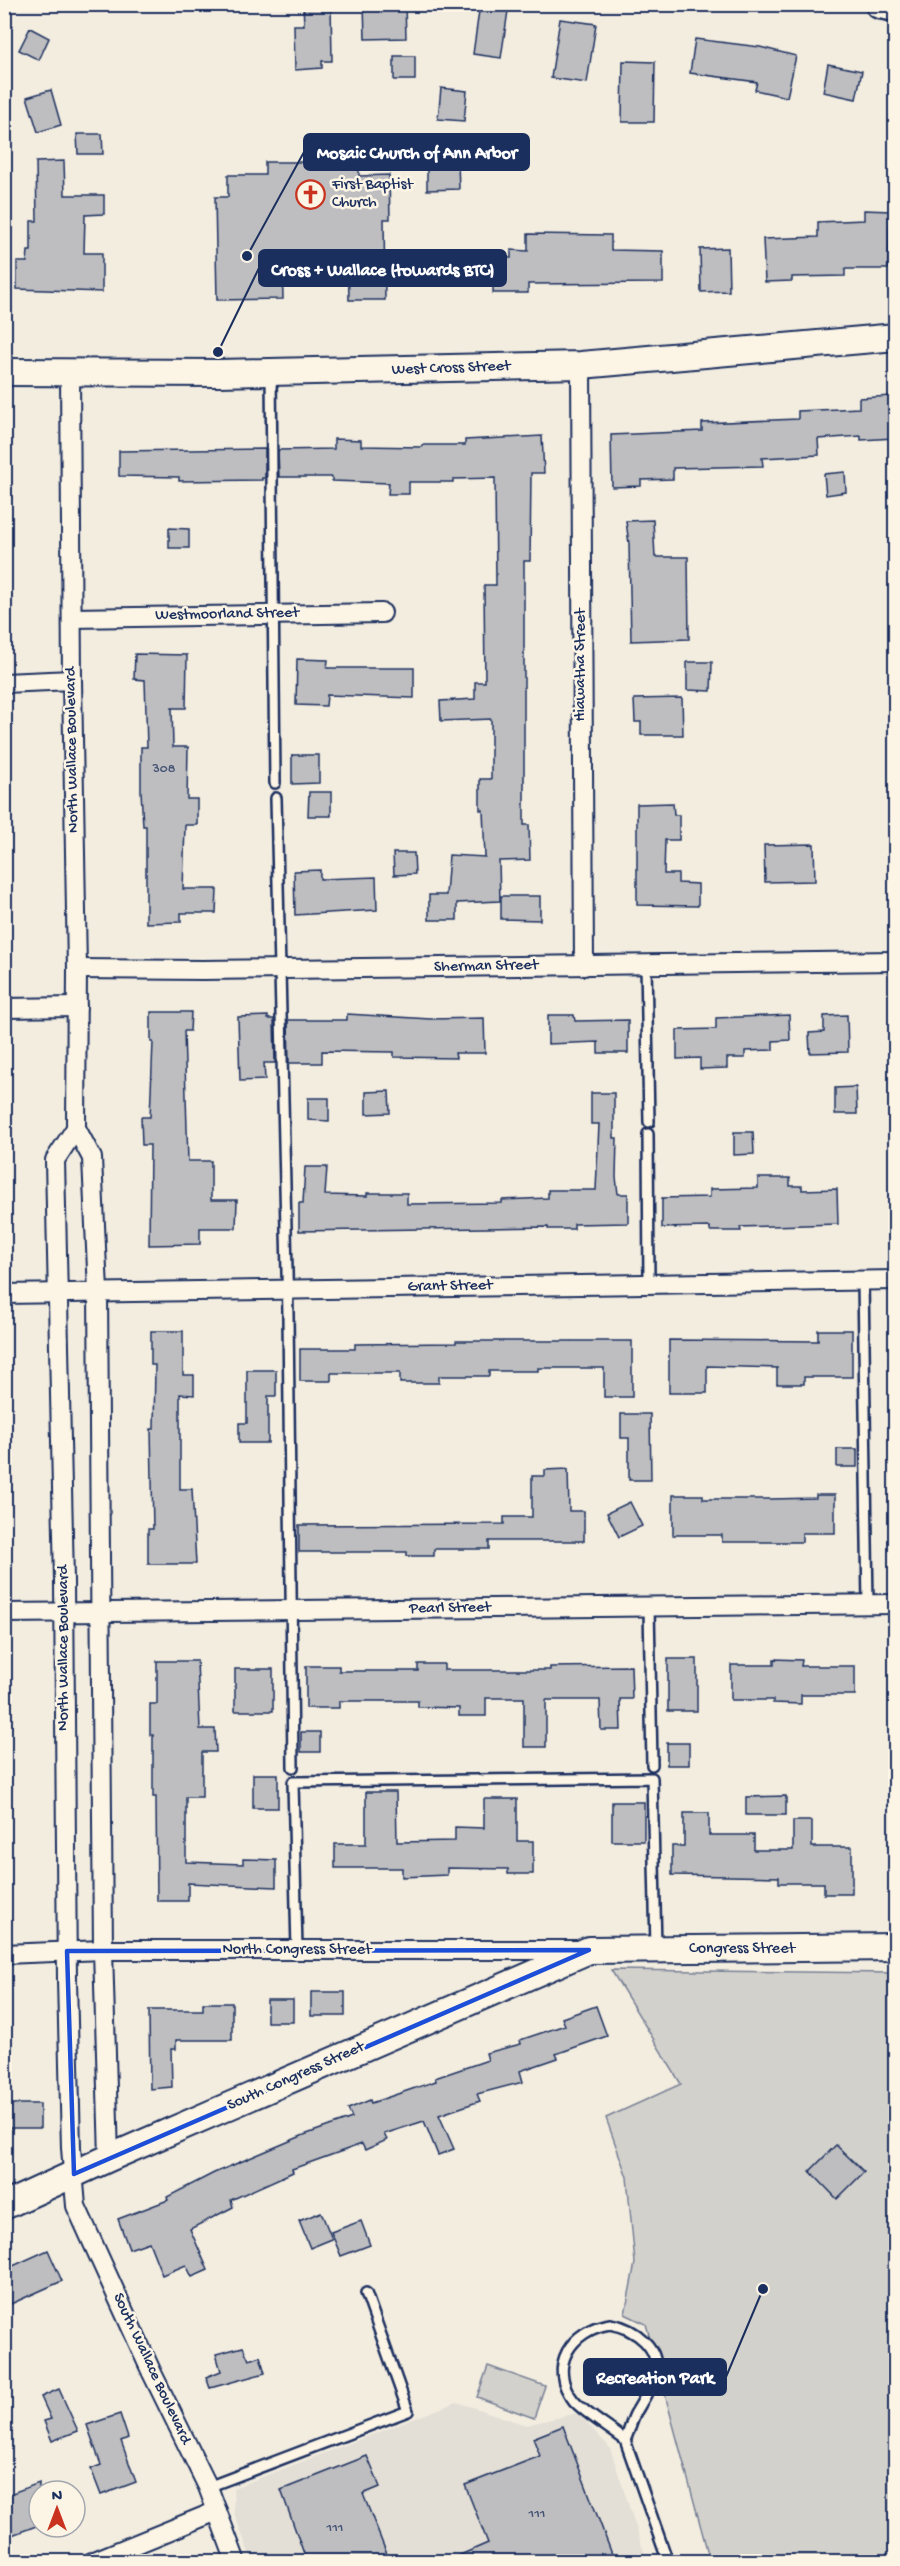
<svg xmlns="http://www.w3.org/2000/svg" width="900" height="2566" font-family="'Gochi Hand',sans-serif">
<rect width="100%" height="100%" fill="#f3ede0"/>
<filter id="ink" filterUnits="userSpaceOnUse"><feTurbulence type="fractalNoise" baseFrequency=".0167" numOctaves="2"/><feDisplacementMap in="SourceGraphic" scale="12" xChannelSelector="R" yChannelSelector="G"/><feConvolveMatrix kernelMatrix="1 2 1 2 8 2 1 2 1" color-interpolation-filters="sRGB"/></filter>
<g filter="url(#ink)">
<path fill="#e3dfd6" d="M457,2402L526,2425L578,2413L610,2448L647,2561H252L234,2513L233,2488Z"/>
<g fill="#d3d1cc" stroke="#778095" stroke-width="1.5">
<path d="M611,1970L895,1973V2561H710L646,2324L625,2314L635,2263L627,2177L606,2118L681,2084Z"/>
<path d="M488,2366L545,2386L534,2418L477,2397Z"/>
</g>
<g fill="#bebec0" stroke="#1b2f5e" stroke-width="1.5">
<path d="M303,4H331L332,61H322V68L295,70L294,25H304Z"/>
<path d="M364,4H405L406,38L365,39Z"/>
<path d="M480,4H509L501,58L473,54Z"/>
<path d="M560,19L596,24L587,83L551,78Z"/>
<path d="M30,28L49,38L39,60L19,50Z"/>
<path d="M695,39L760,47L796,56L787,97L755,90L757,82L690,73Z"/>
<rect x="394" y="56" width="21" height="24"/>
<path d="M623,61L655,62L654,122H622Z"/>
<path d="M828,64L862,71L856,99L823,92Z"/>
<path d="M441,88L467,91L464,121L438,119Z"/>
<path d="M51,90L61,125L38,132L27,97Z"/>
<path d="M77,134H102L103,154H78Z"/>
<path d="M64,161L65,195H104V214L85,215L84,253H102V292L17,289V262H27L28,251H31V221H37L36,162Z"/>
<path d="M265,162H359V176L389,175L390,219H384L385,300H349L348,252L282,253L283,299L217,300L215,197H228V175H265Z"/>
<path d="M458,163L459,189L427,190V164Z"/>
<path d="M864,210L890,211L888,269H845V276L792,277V281L765,282L763,239L818,237V222L864,220Z"/>
<path d="M528,234L611,235V250L663,251V283L528,284V293H493L494,257L511,258V250L528,251Z"/>
<path d="M728,248L729,291L701,292L700,249Z"/>
<path d="M892,396L894,438L861,440V436L818,439L819,455L762,458L763,466L673,468V479L641,480V486L612,487L611,435L702,431V423L798,419V411L859,408V398Z"/>
<path d="M542,436L544,473H531L530,561H524V825H529L530,860L499,861L500,901L457,903V920H429V895H446L449,855L485,857L483,810H480V779H491V719L441,721L440,701L475,699V682H485L484,585H496L495,478L453,479V482H409V494H388L389,483L332,481V477H279L278,450L334,449V439L361,440V446L422,447V445H465V440Z"/>
<path d="M265,449V478H262V480L179,481V477L119,476V451Z"/>
<path d="M845,472L846,492L826,495L824,474Z"/>
<path d="M653,520L655,557H688L689,639L631,641L629,544L626,521Z"/>
<path d="M169,528L189,529V548H169Z"/>
<path d="M135,654L187,655L186,708H172L173,747H188L187,799H197V825H185L183,889H217L216,913H181V922L146,923V826H143L141,791V747H147L145,680L134,679Z"/>
<path d="M297,659L328,660L327,668H414V698L327,695L326,706L296,705Z"/>
<path d="M687,662H712L711,691L687,690Z"/>
<path d="M682,698L683,735H641V722H635L634,699Z"/>
<path d="M292,755H319V783L292,784Z"/>
<path d="M309,792H331V816H308Z"/>
<path d="M673,803L674,815H679V840H665L664,874H678V883L698,884V906L637,905V804Z"/>
<path d="M814,844L815,881L765,882L764,845Z"/>
<path d="M393,853H414L415,874L394,875Z"/>
<path d="M320,870V879L376,877L377,910L295,915L294,871Z"/>
<path d="M501,896H540V920L501,919Z"/>
<path d="M151,1012H191L190,1031H184L188,1161H211V1200H237L236,1228H200V1244L149,1245L150,1145H142L141,1117H150L153,1042H151Z"/>
<path d="M347,1014L430,1019L484,1018L485,1053H455L456,1058L394,1057V1052L322,1051V1063H289L288,1020H347Z"/>
<path d="M548,1015H574L575,1021L628,1020V1053H598V1042L548,1044Z"/>
<path d="M789,1015L790,1040L773,1041V1050L745,1051V1058H727V1068L700,1069V1058L677,1059V1030L716,1029V1018Z"/>
<path d="M847,1015L848,1052L810,1053L809,1033L824,1032V1016Z"/>
<path d="M268,1016V1019H274L275,1063H264L265,1080L240,1081L238,1017Z"/>
<path d="M856,1087L857,1114H835V1088Z"/>
<path d="M389,1091L390,1113L366,1114V1092Z"/>
<path d="M591,1093H614V1138H617L616,1177L618,1194H628V1223L574,1224V1229H548V1227L299,1231V1203H303L305,1167H327L325,1195L367,1196V1193H407V1204L502,1203V1200L548,1198V1190H596L599,1124H591Z"/>
<path d="M308,1098H329V1121L308,1120Z"/>
<path d="M734,1132H753L754,1154L734,1155Z"/>
<path d="M758,1178H790V1186H802V1190L837,1189L838,1224L740,1227L741,1231H710V1227L662,1228V1198L710,1197V1189L758,1188Z"/>
<path d="M818,1330H852V1377H804V1384H777V1368L707,1366V1393H669V1340L818,1341Z"/>
<path d="M151,1331H183V1375H194V1395L180,1394V1489H192L196,1564H148V1529H153L151,1429H154L155,1365H151Z"/>
<path d="M456,1341H632V1397H604V1368H538V1371H489V1376H439V1383H400V1373H331V1381H300V1349H355V1344L456,1343Z"/>
<path d="M247,1370H276V1396H268V1443H239V1423H247Z"/>
<path d="M621,1414H650L651,1480H629V1438H621Z"/>
<rect x="837" y="1449" width="20" height="18"/>
<path d="M568,1469L569,1511H584V1541H489V1549H434V1556H407V1552H299V1525L504,1524V1517H532V1476H545V1470Z"/>
<path d="M673,1495H703V1499H772L816,1498V1495H835V1533H802V1542H722V1535H673Z"/>
<path d="M630,1502L642,1526L619,1537L607,1513Z"/>
<rect x="668" y="1659" width="29" height="52"/>
<path d="M774,1659L802,1660L801,1666H855V1695H801V1704L773,1703V1700H731V1665H774Z"/>
<path d="M157,1661H197L200,1729H215L216,1752H202V1797H186V1862L243,1864V1859L276,1860V1887L188,1883V1901H157L156,1797H153V1735H150V1704H157Z"/>
<path d="M418,1664H444V1670H550V1667L631,1666L632,1699H620L621,1730H601L600,1700H546V1747H524V1698H486V1716H459V1708L418,1707V1701H339V1708H306V1666H339V1671H418Z"/>
<rect x="235" y="1669" width="38" height="42"/>
<rect x="301" y="1732" width="19" height="20"/>
<rect x="667" y="1743" width="22" height="22"/>
<rect x="253" y="1774" width="25" height="34"/>
<path d="M366,1792H396L397,1842L455,1841V1827L484,1828V1799H517V1841H533V1874H508V1869L447,1868V1875L402,1877V1868H335V1844H366Z"/>
<path d="M786,1796V1815H746V1797Z"/>
<rect x="612" y="1802" width="32" height="39"/>
<path d="M684,1813H709V1835H754V1850H793V1821H812V1847H852V1894H824V1883H779V1877L672,1875V1846H684Z"/>
<rect x="311" y="1992" width="34" height="24"/>
<rect x="267" y="2000" width="26" height="22"/>
<path d="M203,2003H232V2040H176V2049H171L172,2087L150,2089L149,2010H203Z"/>
<path d="M596,2006L607,2036L556,2054L558,2058L520,2071L523,2082L477,2094L480,2101L439,2115L454,2149L438,2155L424,2121L384,2134L387,2140L365,2150L362,2144L292,2169L293,2172L231,2200L233,2207L190,2229L208,2270L192,2277L186,2265L162,2275L149,2242L129,2249L118,2219L168,2200L167,2197L214,2173L304,2135L352,2118L348,2109L370,2100L371,2103L436,2081L435,2078L488,2060L486,2053L521,2044L520,2040L565,2025L562,2018Z"/>
<rect x="4" y="2104" width="36" height="24"/>
<path d="M836,2145L864,2172L837,2199L810,2171Z"/>
<path d="M321,2212L332,2239L310,2248L299,2221Z"/>
<path d="M361,2221L370,2245L341,2256L331,2232Z"/>
<path d="M48,2250L62,2281L4,2307V2270Z"/>
<path d="M243,2347L249,2360L260,2356L265,2373L210,2388L206,2377L221,2371L216,2354Z"/>
<path d="M59,2389L78,2431L52,2441L44,2421L51,2419L41,2397Z"/>
<path d="M120,2414L128,2438L121,2441L136,2482L101,2495L91,2469L101,2465L87,2425Z"/>
<path d="M563,2426L615,2562H444L488,2543L465,2485L540,2456L533,2438Z"/>
<path d="M367,2456L380,2487L363,2494L390,2562H307L281,2490Z"/>
<path d="M39,2483V2525L4,2538V2496Z"/>
</g>
<g fill="none" stroke-linecap="round" stroke-linejoin="round">
<defs>
<g id="lane">
<path d="M271,374L275,783"/>
<path d="M276,798L288,1315L293,1767"/>
<path d="M646,964L649,1122"/>
<path d="M648,1134L649,1284"/>
<path d="M863,1281L868,1605"/>
<path d="M649,1607L652,1765"/>
<path d="M297,1950L293,1782L652,1778L656,1947"/>
<path d="M610,2324C634,2328 663,2348 654,2377C650,2390 642,2402 635,2414C631,2422 629,2432 625,2440C611,2429 585,2413 574,2401C546,2367 572,2329 610,2324Z"/>
<path d="M625,2440L668,2562"/>
<path d="M208,2487L408,2411L366,2293"/>
</g>
<g id="street">
<path d="M581,365L584,966"/>
<path d="M70,372L72,680L77,969L76,1128L92,1158L98,1292L103,1950L109,2158"/>
<path d="M72,618L382,613"/>
<path d="M4,683L72,680"/>
<path d="M77,969L203,970L896,961"/>
<path d="M4,1008L77,1007"/>
<path d="M76,1128L55,1160L64,1581L67,1980L71,2148L76,2206L152,2373L208,2487L236,2562"/>
<path d="M4,1294L896,1280"/>
<path d="M4,1613L896,1604"/>
<path d="M4,1954L103,1950H582"/>
<path d="M92,2562L217,2511"/>
</g>
<g id="secondary">
<path d="M4,372L219,373L581,365L896,337"/>
<path d="M4,2206L109,2158L589,1950L896,1947"/>
</g>
<path id="primary" d="M880,4L896,7"/>
</defs>
<use href="#lane" stroke="#1b2f5e" stroke-width="14"/>
<use href="#street" stroke="#1b2f5e" stroke-width="22"/>
<use href="#secondary" stroke="#1b2f5e" stroke-width="30"/>
<use href="#primary" stroke="#1b2f5e" stroke-width="33"/>
<use href="#lane" stroke="#fcf5e5" stroke-width="9"/>
<use href="#street" stroke="#fcf5e5" stroke-width="18"/>
<use href="#secondary" stroke="#fcf5e5" stroke-width="26"/>
<use href="#primary" stroke="#fcf5e5" stroke-width="28"/>
</g>
</g>
<path fill="none" stroke="#1d4ed8" stroke-width="4.5" stroke-linejoin="round" d="M589,1950L74,2174L67,1951Z"/>
<defs>
<symbol id="church-ring" viewBox="-11 -11 22 22"><circle r="9.5" fill="#fcf5e5" stroke="#c8321e" stroke-width="1.5"/><path d="M-1.2-6h2.4v3.5h3.3v2.4h-3.3V6h-2.4V-.1h-3.3v-2.4h3.3Z" fill="#c8321e"/></symbol>
</defs>
<g fill-rule="evenodd">
<use href="#church-ring" x="294" y="178" width="33" height="33"/>
</g>
<g text-anchor="middle" dominant-baseline="central" stroke-width="5" stroke-linejoin="round" paint-order="stroke">
<g font-size="14" fill="#445376">
<text x="164" y="769">308</text>
<text x="537" y="2514">111</text>
<text x="335" y="2528">111</text>
</g>
<g font-size="16" fill="#1b2f5e" stroke="#fcf5e5" text-anchor="start">
<text x="332" y="185">First Baptist<tspan x="332" dy="18">Church</tspan></text>
</g>
<g font-size="16" fill="#1b2f5e" stroke="#fcf5e5">
<text transform="translate(451 369) rotate(-2)">West Cross Street</text>
<text transform="translate(227 615) rotate(-1)">Westmoorland Street</text>
<text transform="translate(581 665) rotate(-90)">Hiawatha Street</text>
<text transform="translate(73 750) rotate(-91)">North Wallace Boulevard</text>
<text transform="translate(486 967) rotate(-1)">Sherman Street</text>
<text transform="translate(450 1287) rotate(-1)">Grant Street</text>
<text transform="translate(450 1609) rotate(-1)">Pearl Street</text>
<text transform="translate(64 1648) rotate(-90)">North Wallace Boulevard</text>
<text x="742" y="1949">Congress Street</text>
<text x="297" y="1950">North Congress Street</text>
<text transform="translate(296 2077) rotate(-24)">South Congress Street</text>
<text transform="translate(151 2369) rotate(65)">South Wallace Boulevard</text>
</g>
</g>
<path fill="none" stroke="#1b2f5e" stroke-width="2" d="M247 256L304 152M218 352L259 268M763 2289L726 2377"/>
<g fill="#1b2f5e" stroke="#fcf5e5" stroke-width="2">
<circle cx="247" cy="256" r="6"/>
<circle cx="218" cy="352" r="6"/>
<circle cx="763" cy="2289" r="6"/>
</g>
<g fill="#1b2f5e" stroke="#1b2f5e" stroke-width="2">
<rect x="304" y="134" width="225" height="36" rx="6"/>
<rect x="259" y="250" width="247" height="36" rx="6"/>
<rect x="584" y="2359" width="142" height="36" rx="6"/>
</g>
<g font-size="18" text-anchor="middle" font-weight="bold" fill="#fff">
<text x="417" y="158">Mosaic Church of Ann Arbor</text>
<text x="383" y="275">Cross + Wallace (towards BTC)</text>
<text x="655" y="2383">Recreation Park</text>
</g>
<rect width="900" height="2566" fill="none" stroke="#fcf5e5" stroke-width="24"/>
<rect x="12" y="12" width="876" height="2542" fill="none" stroke="#1b2f5e" stroke-width="2" filter="url(#ink)"/>
<g transform="translate(57 2509)"><circle r="28" fill="#fcf5e5" stroke="#a2a6af" stroke-width="1.5"/>
<path d="M0-4.5L10 22L0 15L-10 22Z" fill="#c8321e"/>
<text y="-9" font-size="16" font-weight="bold" text-anchor="middle" fill="#1b2f5e">N</text>
</g>
</svg>
